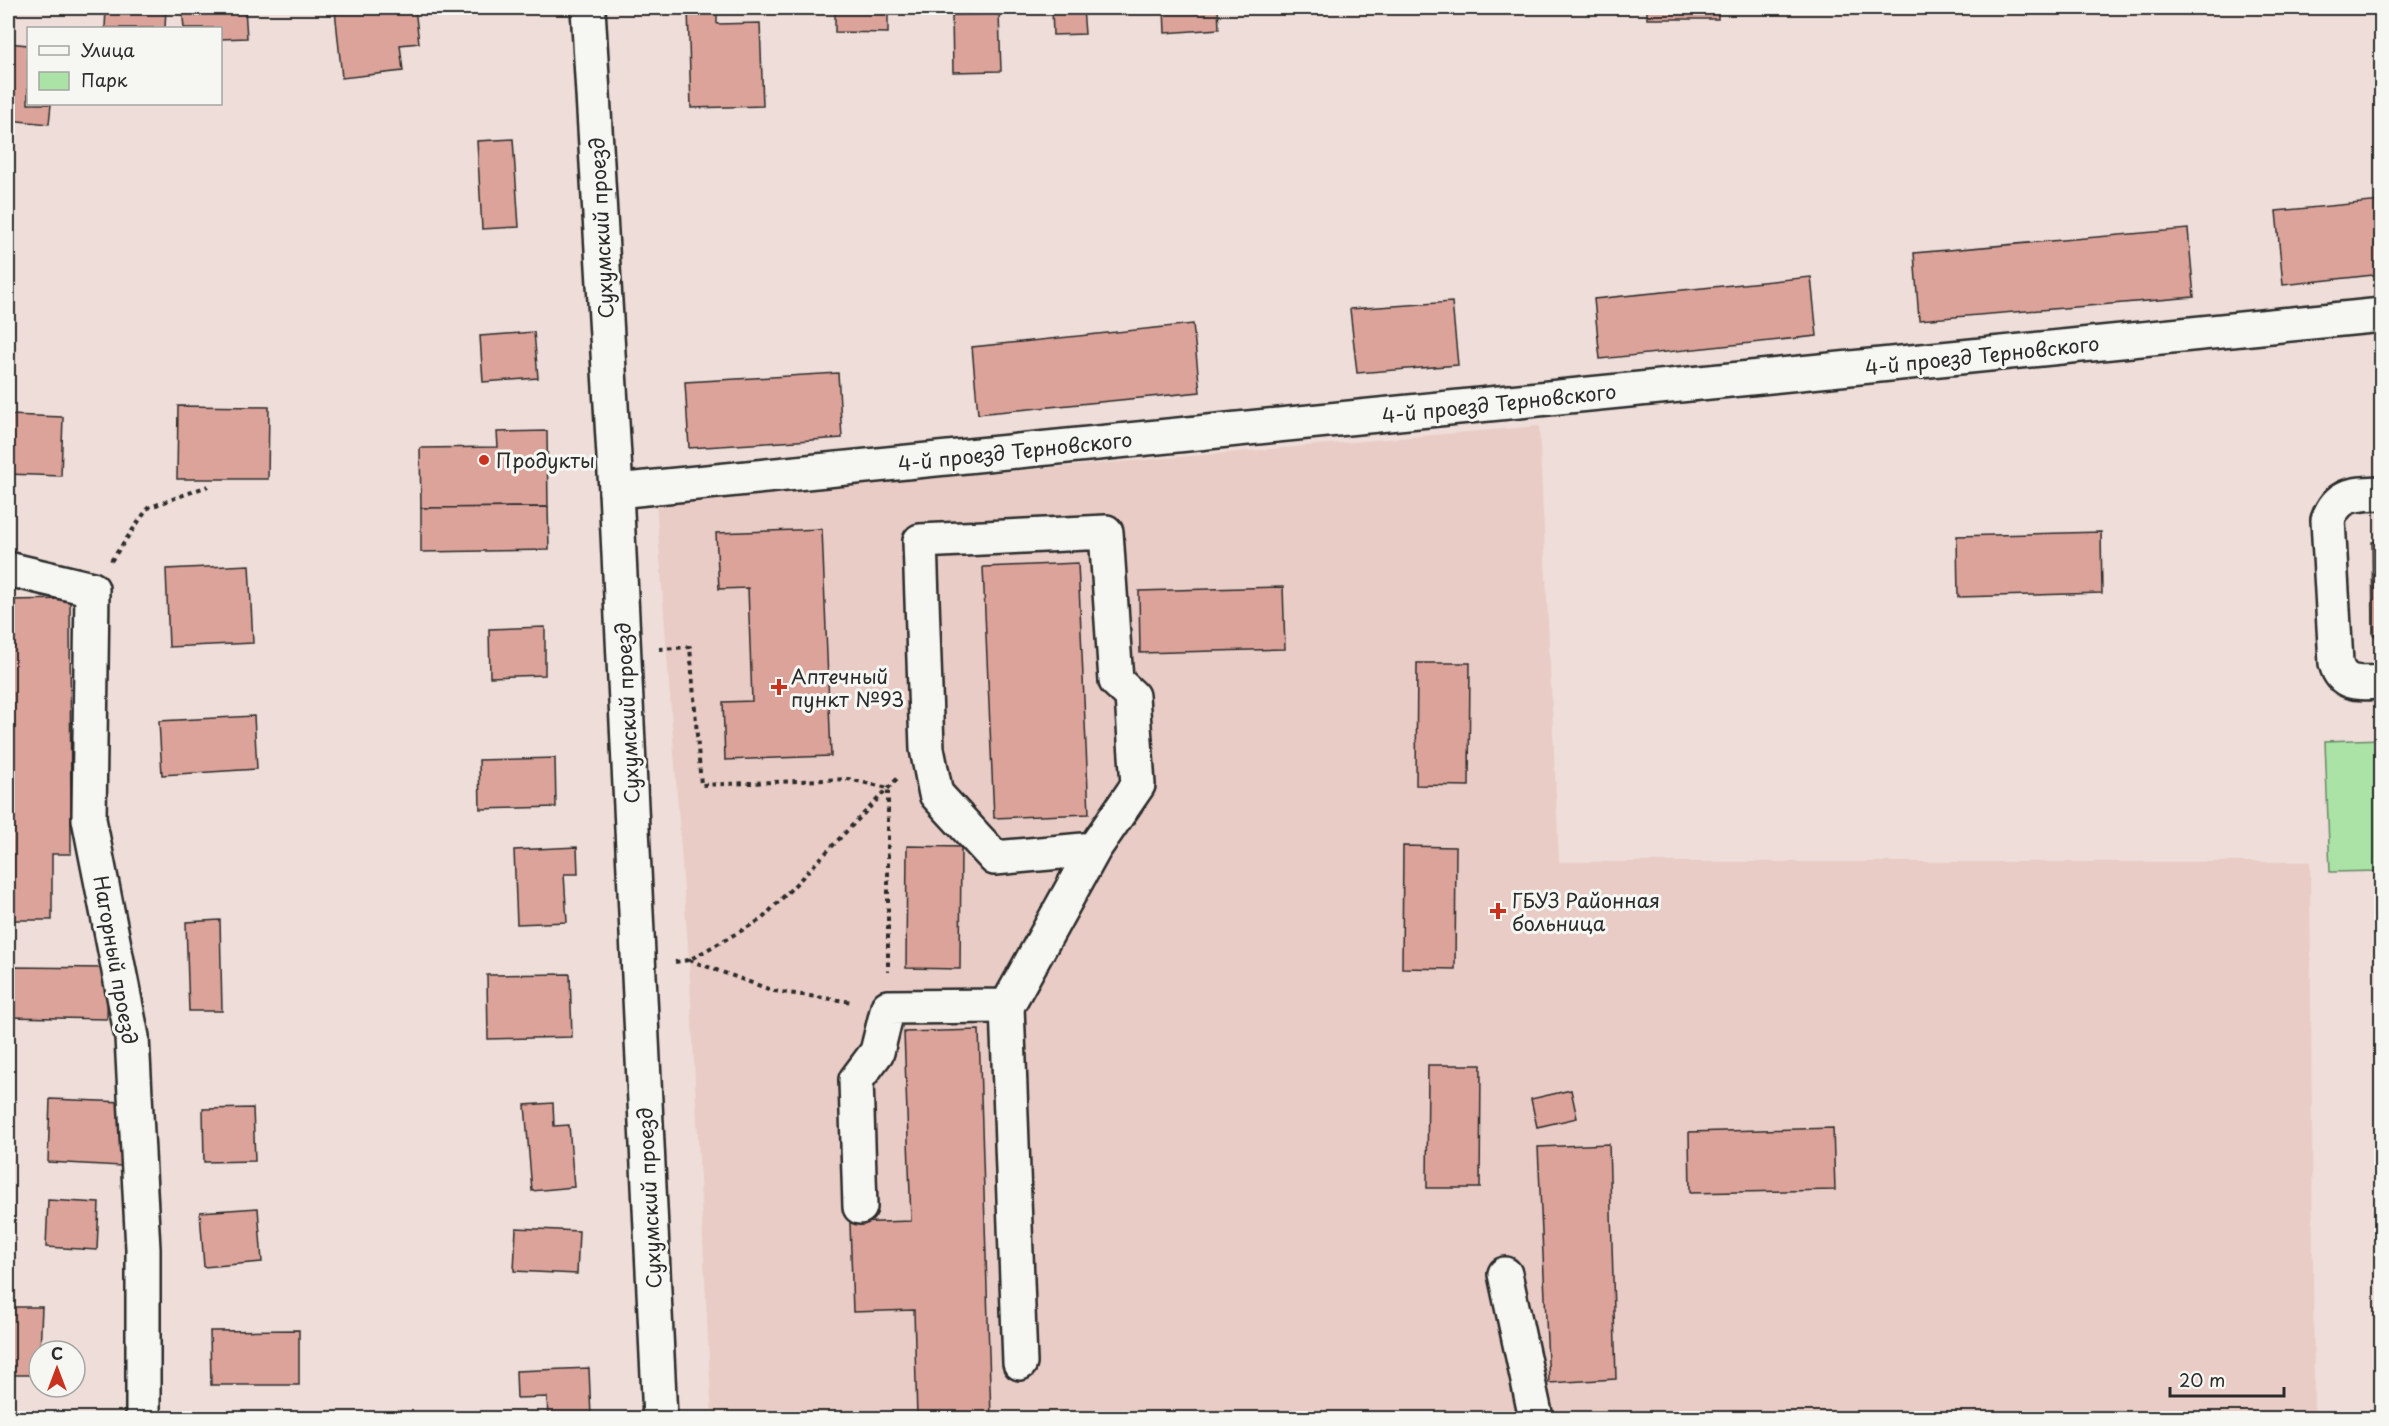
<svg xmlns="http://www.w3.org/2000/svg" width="2389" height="1426" font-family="'Playpen Sans',sans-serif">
<rect width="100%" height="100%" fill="#eeddd8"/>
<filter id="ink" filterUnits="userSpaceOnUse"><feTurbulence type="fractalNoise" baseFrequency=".0167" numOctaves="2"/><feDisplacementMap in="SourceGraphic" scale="12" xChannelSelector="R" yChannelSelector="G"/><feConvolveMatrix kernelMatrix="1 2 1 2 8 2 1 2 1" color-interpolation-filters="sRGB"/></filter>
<g filter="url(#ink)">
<path fill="#e9ccc5" d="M1539,426L1559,862H2310L2314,1418H712L689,960L656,502Z"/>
<path fill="#abe3a6" stroke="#6b8768" stroke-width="1.5" d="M2381,739V871L2330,872L2325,741Z"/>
<g fill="#dca39a" stroke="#2b2b2b" stroke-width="1.5">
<path d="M106,8H166L165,28H105Z"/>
<path d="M182,8H245L247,38L220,39V28H184Z"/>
<path d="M359,8H415L419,43L400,45L403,71L342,78L335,10Z"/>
<path d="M688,8H717V24L760,23L763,106L691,108Z"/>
<path d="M835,8H888V33L835,32Z"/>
<path d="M1052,8H1083L1085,34L1053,35Z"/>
<path d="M1164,8H1218L1219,29L1165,33Z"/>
<rect x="1647" y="8" width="71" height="11"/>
<path d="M999,14L1001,71L953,72L952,15Z"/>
<path d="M8,43L28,45V104H51L49,124L8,120Z"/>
<path d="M513,139L519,227L482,229L477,141Z"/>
<path d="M2382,201V274L2283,285L2276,211Z"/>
<path d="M2188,229L2194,297L1919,320L1914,253Z"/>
<path d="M1811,277L1817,336L1600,359L1594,299Z"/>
<path d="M1452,302L1458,365L1357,373L1350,309Z"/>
<path d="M1193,324L1200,392L978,414L972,347Z"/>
<path d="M534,332L538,378L483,382L480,336Z"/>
<path d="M838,373L842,438L689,448L685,382Z"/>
<path d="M178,406L269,407L268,479H177Z"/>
<path d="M8,415L63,417L61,476L8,474Z"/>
<path d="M547,431L548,507L421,508L420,448L498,447L497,432Z"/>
<path d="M548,507L549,550L421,552V508Z"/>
<path d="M822,529L831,756L725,760L723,702L752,701L748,588L719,589L716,533Z"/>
<path d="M2101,532L2102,593L1958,597L1957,536Z"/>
<path d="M2372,542H2382V635H2373Z"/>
<path d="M1078,563L1089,814L994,818L983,567Z"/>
<path d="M249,565L253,643L169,647L166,569Z"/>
<path d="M1283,587L1285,649L1140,653L1139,591Z"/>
<path d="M70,599L71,854H52V920H8V600Z"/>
<path d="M545,627V675L490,677L489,629Z"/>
<path d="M1417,663H1470L1469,786L1416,785Z"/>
<path d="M254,716L257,769L162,775L159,721Z"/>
<path d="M555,758L556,807L480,809L479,760Z"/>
<path d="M907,846L961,847L960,969L906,968Z"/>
<path d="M1403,846L1456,847L1455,969L1402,968Z"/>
<path d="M577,847L578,874H564L567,922L517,924L514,850Z"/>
<path d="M220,920L222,1011H189L186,922Z"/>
<path d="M8,967L108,968L107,1019L8,1017Z"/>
<path d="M570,974L572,1037L488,1039L487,975Z"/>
<path d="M979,1030L991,1418H917L914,1310L853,1312L850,1223L911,1221L904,1032Z"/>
<path d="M1428,1065H1481L1480,1188H1427Z"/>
<path d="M1571,1090L1577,1118L1537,1127L1531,1099Z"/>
<path d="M50,1099L124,1102L121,1166L48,1162Z"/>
<path d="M553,1103L554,1126L569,1125L574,1187L532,1191L525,1105Z"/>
<path d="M253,1108L255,1161L204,1162L203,1109Z"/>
<path d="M1833,1128L1835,1190L1690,1193L1689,1132Z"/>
<path d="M1609,1144L1616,1379L1549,1383L1538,1147Z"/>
<path d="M48,1200L99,1203L97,1250L46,1247Z"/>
<path d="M258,1208L262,1262L204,1267L200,1212Z"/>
<path d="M516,1228L579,1231L577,1274L514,1271Z"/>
<path d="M8,1307H42L39,1375H8Z"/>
<path d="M299,1330V1385H211L210,1331Z"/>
<path d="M589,1368L591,1418H548L547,1397L517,1398L516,1371Z"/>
</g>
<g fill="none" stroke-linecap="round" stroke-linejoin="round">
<defs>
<g id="minor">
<path d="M588,8L616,491L660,1418"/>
<path d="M616,491L2382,315"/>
<path d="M2382,493C2356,494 2338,492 2328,520L2336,663C2342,687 2361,683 2382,682"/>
<path d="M8,569L92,589L89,819L132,1037L143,1249V1418"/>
<path d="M1007,1006L1020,1363"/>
<path d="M860,1207L856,1080L877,1052L888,1007L1007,1006L1094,849L1138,785L1132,696L1116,681L1106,532L920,541L927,749L936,794L995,858L1094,849"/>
<path d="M1505,1274L1536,1418"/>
</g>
</defs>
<use href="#minor" stroke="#2b2b2b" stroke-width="38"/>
<g stroke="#2b2b2b" stroke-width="4" stroke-dasharray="4.5 4.5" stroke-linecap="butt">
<path d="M111,561L148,508L208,486"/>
<path d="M659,649L690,647L701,785L848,779L888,788V972"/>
<path d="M689,960L774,991L853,1002"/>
<path d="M675,962L689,960L762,919L897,779"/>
</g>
<use href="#minor" stroke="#f6f6f2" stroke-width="33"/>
</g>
</g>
<g fill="#c8321e" stroke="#f6f6f2" stroke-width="2">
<circle cx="484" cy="460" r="6"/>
<path d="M776 678h6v6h6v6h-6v6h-6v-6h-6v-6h6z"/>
<path d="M1495 902h6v6h6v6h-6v6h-6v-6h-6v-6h6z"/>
</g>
<g text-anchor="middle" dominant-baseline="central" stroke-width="6" stroke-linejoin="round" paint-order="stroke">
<g font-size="20" fill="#2b2b2b" stroke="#f6f6f2">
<text transform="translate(601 228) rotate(-93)">Сухумский проезд</text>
<text transform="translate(1982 355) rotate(-6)">4-й проезд Терновского</text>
<text transform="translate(1499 403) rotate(-6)">4-й проезд Терновского</text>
<text transform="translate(1015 451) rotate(-6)">4-й проезд Терновского</text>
<text transform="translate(627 713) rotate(-93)">Сухумский проезд</text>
<text transform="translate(116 960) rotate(80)">Нагорный проезд</text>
<text transform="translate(649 1198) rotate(-93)">Сухумский проезд</text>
</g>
<g font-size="20" fill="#2b2b2b" stroke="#f6f6f2" text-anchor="start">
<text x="496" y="460">Продукты</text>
<text x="791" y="676">Аптечный<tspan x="791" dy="23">пункт №93</tspan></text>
<text x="1512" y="900">ГБУЗ Районная<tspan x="1512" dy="23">больница</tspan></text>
</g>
</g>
<rect width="2389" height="1426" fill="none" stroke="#f6f6f2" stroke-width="30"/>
<rect x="15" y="15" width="2359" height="1396" fill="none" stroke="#2b2b2b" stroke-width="2" filter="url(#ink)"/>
<rect x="27" y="27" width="195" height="78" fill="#f6f6f2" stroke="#a5a5a2" stroke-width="1.5"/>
<rect x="39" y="46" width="30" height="9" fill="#f6f6f2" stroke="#a5a5a2" stroke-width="1.5"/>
<text x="81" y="57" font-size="18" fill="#2b2b2b">Улица</text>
<rect x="39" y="72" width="30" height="18" fill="#abe3a6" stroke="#a5a5a2" stroke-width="1.5"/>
<text x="81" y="87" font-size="18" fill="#2b2b2b">Парк</text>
<g transform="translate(57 1369)"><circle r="28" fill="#f6f6f2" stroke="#a5a5a2" stroke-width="1.5"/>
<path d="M0-4.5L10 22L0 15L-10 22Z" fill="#c8321e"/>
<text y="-9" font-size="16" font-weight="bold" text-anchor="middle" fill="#2b2b2b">С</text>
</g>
<path d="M2170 1387v9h114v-9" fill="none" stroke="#2b2b2b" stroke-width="3"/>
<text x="2179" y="1387" font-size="18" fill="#2b2b2b" stroke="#f6f6f2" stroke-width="4.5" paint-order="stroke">20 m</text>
</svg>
